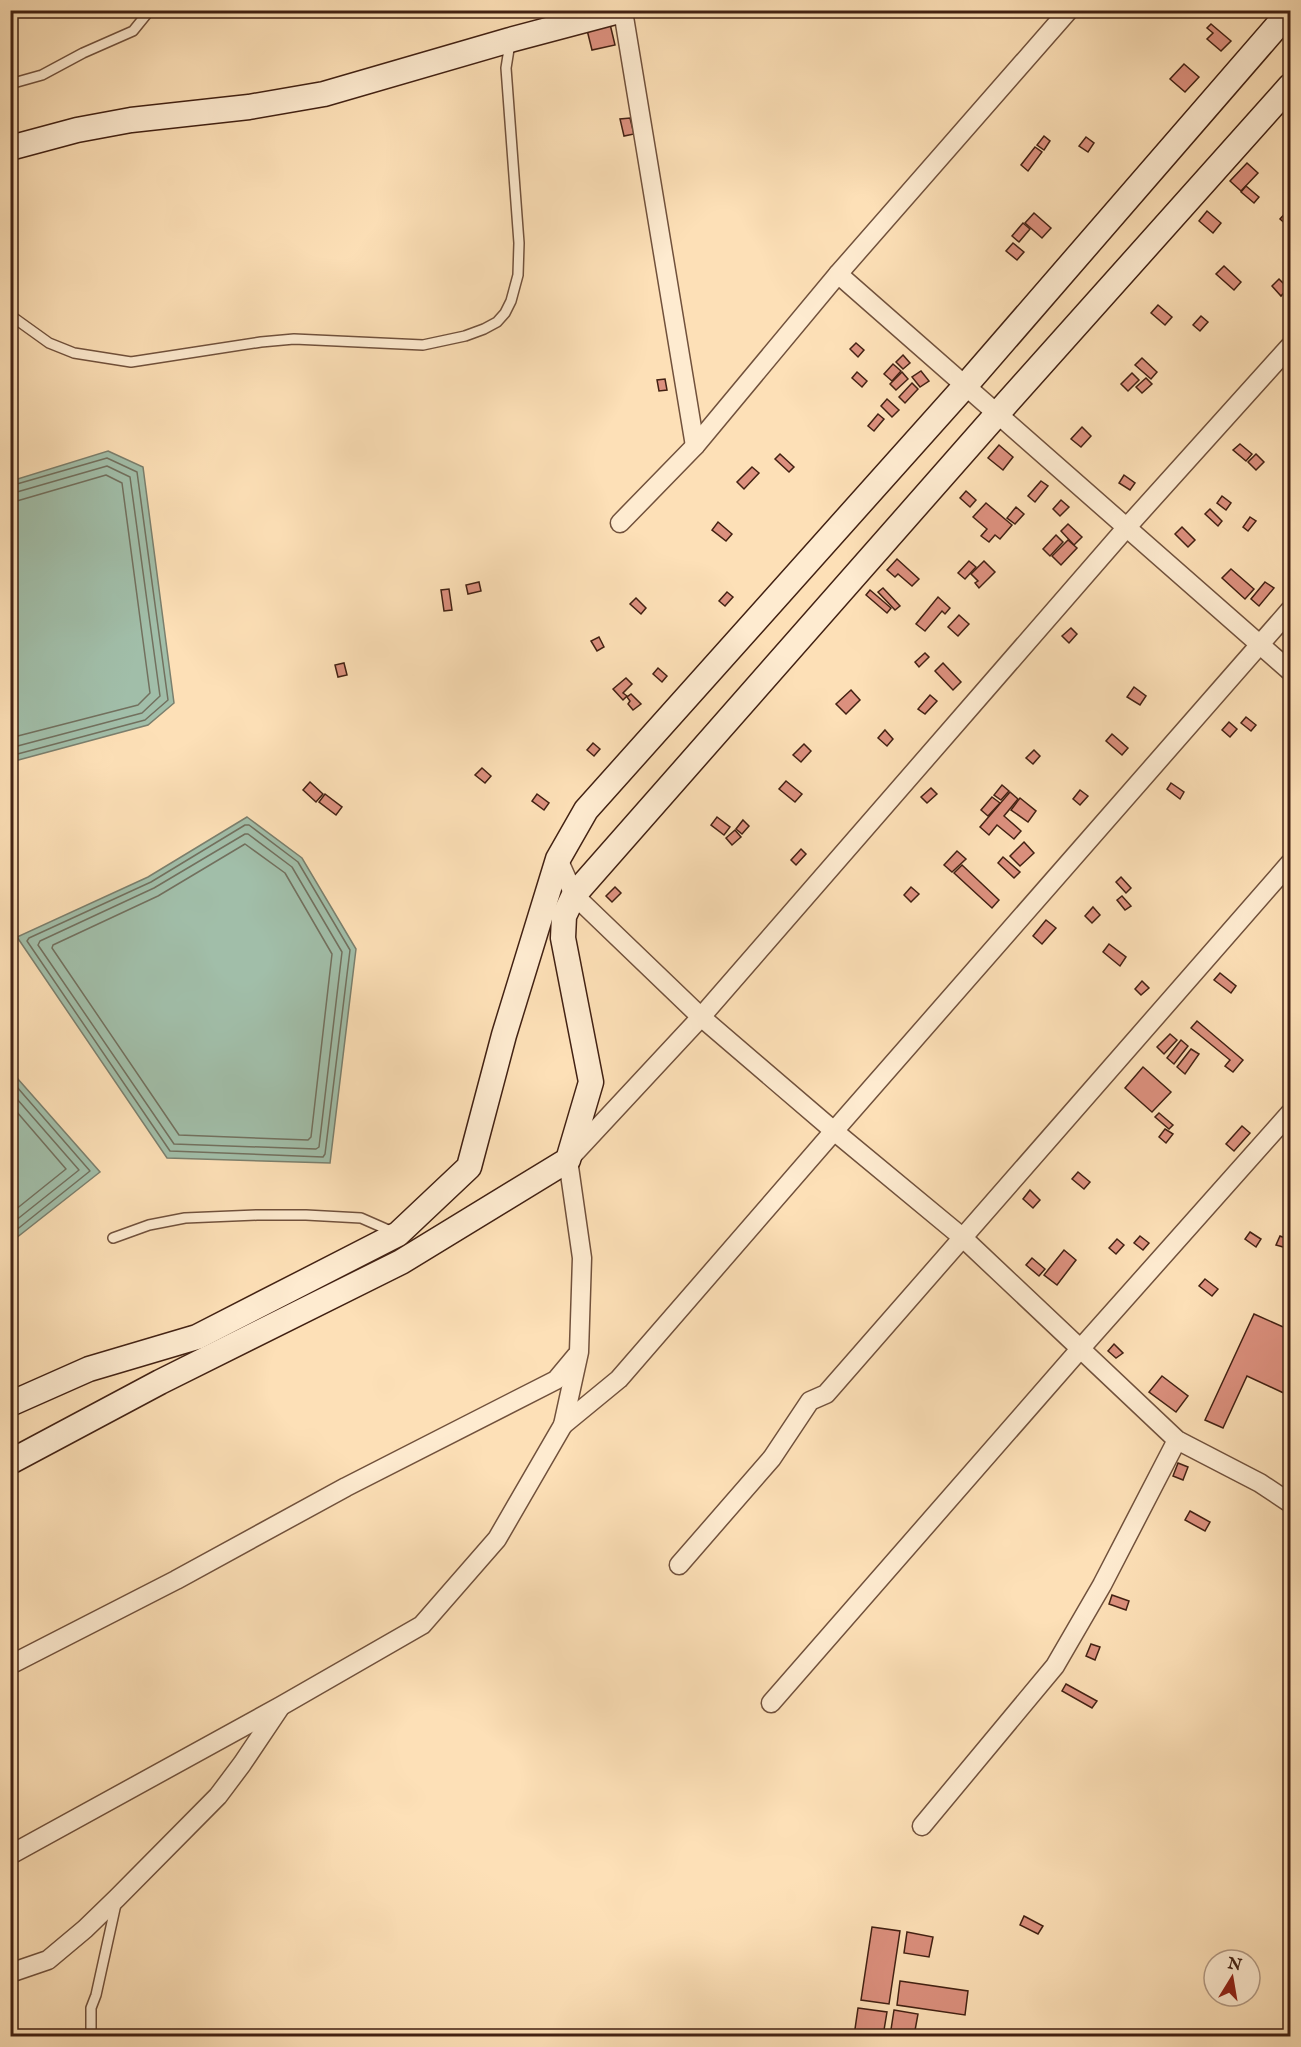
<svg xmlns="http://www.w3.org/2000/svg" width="1301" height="2047" font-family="'IM FELL English',serif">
<rect width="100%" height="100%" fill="#fde0b7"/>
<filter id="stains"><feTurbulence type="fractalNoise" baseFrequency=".00333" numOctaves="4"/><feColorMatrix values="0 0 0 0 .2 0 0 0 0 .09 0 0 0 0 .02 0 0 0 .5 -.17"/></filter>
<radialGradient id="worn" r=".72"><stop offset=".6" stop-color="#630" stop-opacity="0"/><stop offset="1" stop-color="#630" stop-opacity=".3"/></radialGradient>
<g fill="#a1bea9" stroke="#7b7f6d" stroke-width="1.5">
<path d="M108,451L143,467L174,703L148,725L11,762V481Z"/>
<path d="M247,817L302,858L356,949L330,1163L167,1158L17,937L148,877Z"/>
<path d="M10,1070L100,1172L11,1242H10Z"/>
</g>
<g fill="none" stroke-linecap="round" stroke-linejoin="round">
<g stroke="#72705e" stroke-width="1.5">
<path d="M10,486L107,458L137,472L168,700L145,720L10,756"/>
<path d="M10,494L107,466L130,477L160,696L142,713L10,748"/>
<path d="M10,503L106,475L122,483L150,693L138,705L10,738"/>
<path d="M245,825H249L298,862L350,950L325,1154L323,1157L170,1151L27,941L29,938L151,882Z"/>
<path d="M245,834H248L292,867L342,952L319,1147L316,1149L174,1144L38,945L40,941L154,888Z"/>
<path d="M245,844L285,873L332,954L311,1137L308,1140L179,1135L52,948L53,945L158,896Z"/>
<path d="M10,1079L90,1171L10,1235"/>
<path d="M10,1091L79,1170L10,1225"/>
<path d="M10,1104L66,1169L10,1214"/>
</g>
</g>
<g fill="#dc907e" stroke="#422113" stroke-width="1.5">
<path d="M610,24L615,45L592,50L587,30Z"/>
<path d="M1211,24L1231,41L1221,51L1207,39L1213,33L1207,28Z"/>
<path d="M1184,64L1199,77L1185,92L1170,79Z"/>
<path d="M630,118L634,134L624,136L620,119Z"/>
<path d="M1044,136L1050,141L1044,150L1037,145Z"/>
<path d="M1086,137L1094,143L1088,152L1079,146Z"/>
<path d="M1035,147L1042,152L1028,171L1021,165Z"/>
<path d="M1247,163L1258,173L1241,191L1230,181Z"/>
<path d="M1246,186L1259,197L1254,203L1241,192Z"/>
<path d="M1289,209L1290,224L1289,227L1280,219Z"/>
<path d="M1207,211L1221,223L1213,233L1199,221Z"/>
<path d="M1034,213L1051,228L1042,238L1025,223Z"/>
<path d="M1023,223L1030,229L1019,242L1012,236Z"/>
<path d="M1013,243L1024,252L1017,260L1006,251Z"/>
<path d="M1224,266L1241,282L1234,290L1216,274Z"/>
<path d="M1279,279L1288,288L1281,296L1272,286Z"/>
<path d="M1158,305L1172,317L1165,325L1151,313Z"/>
<path d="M1201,316L1208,322L1200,331L1193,325Z"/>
<path d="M856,343L864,350L858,357L850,349Z"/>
<path d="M903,355L910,363L903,369L896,362Z"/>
<path d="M1142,358L1157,372L1151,379L1135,365Z"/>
<path d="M893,364L901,371L892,381L884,374Z"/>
<path d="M921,371L929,381L920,387L912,377Z"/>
<path d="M857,372L867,381L862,387L852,378Z"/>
<path d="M902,372L908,379L896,390L890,384Z"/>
<path d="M1132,373L1139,380L1128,391L1121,384Z"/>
<path d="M1146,378L1152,384L1142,393L1136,387Z"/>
<path d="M665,379L667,390L659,391L657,380Z"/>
<path d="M912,383L918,389L905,403L899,397Z"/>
<path d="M887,399L899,410L892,417L881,406Z"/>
<path d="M878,414L884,419L874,431L868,426Z"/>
<path d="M1082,427L1091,436L1081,447L1071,439Z"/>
<path d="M1240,444L1252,454L1246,461L1233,450Z"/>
<path d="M999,445L1013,457L1003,470L988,458Z"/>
<path d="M780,454L794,467L789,472L775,459Z"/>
<path d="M1256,454L1264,462L1256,470L1248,462Z"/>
<path d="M752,467L759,473L744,489L737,482Z"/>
<path d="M1124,475L1135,483L1130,490L1119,483Z"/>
<path d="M1041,481L1048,486L1035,502L1028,496Z"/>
<path d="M966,491L976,500L970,507L960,498Z"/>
<path d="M1222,496L1231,503L1226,510L1217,503Z"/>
<path d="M1061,500L1069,507L1060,516L1053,509Z"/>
<path d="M986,503L1012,525L1000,539L995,535L989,542L981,536L987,529L973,517Z"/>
<path d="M1016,507L1024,514L1015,524L1007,518Z"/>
<path d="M1210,509L1222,521L1218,526L1205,514Z"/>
<path d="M1250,517L1256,521L1248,531L1243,527Z"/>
<path d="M718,522L732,534L726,541L712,530Z"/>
<path d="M1068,524L1082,537L1074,545L1061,531Z"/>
<path d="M1182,527L1195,540L1188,547L1175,534Z"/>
<path d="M1056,535L1063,542L1050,556L1043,549Z"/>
<path d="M1068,540L1077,548L1061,565L1052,556Z"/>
<path d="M897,559L919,579L912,586L898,574L895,577L887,570Z"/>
<path d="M969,561L976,567L965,579L958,573Z"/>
<path d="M984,561L995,572L979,588L975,583L978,581L971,574Z"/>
<path d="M1231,569L1254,589L1245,599L1222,578Z"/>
<path d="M479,582L481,591L468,594L466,585Z"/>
<path d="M1265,582L1274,588L1259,606L1251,599Z"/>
<path d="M883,588L900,606L895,610L878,592Z"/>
<path d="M449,589L452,610L444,611L441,590Z"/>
<path d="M870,590L891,608L887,613L866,595Z"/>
<path d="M727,592L733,597L725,606L719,601Z"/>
<path d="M938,597L950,608L945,614L942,611L925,631L916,624Z"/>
<path d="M636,598L646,608L641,614L630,604Z"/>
<path d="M959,615L969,624L958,636L948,627Z"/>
<path d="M1071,628L1077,634L1069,643L1062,636Z"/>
<path d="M599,637L604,647L597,651L591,641Z"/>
<path d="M925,653L929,657L919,667L915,662Z"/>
<path d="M344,663L347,675L338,677L335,665Z"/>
<path d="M943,663L961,682L953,690L935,671Z"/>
<path d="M658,668L667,676L662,682L653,674Z"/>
<path d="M626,678L632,684L623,693L627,696L623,700L613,689Z"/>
<path d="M1134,687L1146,696L1140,705L1127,697Z"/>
<path d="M851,690L860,700L846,714L836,704Z"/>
<path d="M631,694L641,704L633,710L628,704L630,701L627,697Z"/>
<path d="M930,695L937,701L925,714L918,709Z"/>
<path d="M1246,717L1256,725L1251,731L1241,723Z"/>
<path d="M1229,722L1237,729L1230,737L1222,730Z"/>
<path d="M885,730L893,739L887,746L878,738Z"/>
<path d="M1112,734L1128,748L1122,755L1106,741Z"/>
<path d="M593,743L600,749L594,756L587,750Z"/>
<path d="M804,744L811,751L801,762L793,755Z"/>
<path d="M1034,750L1040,756L1033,764L1026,758Z"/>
<path d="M482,768L491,776L485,783L475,775Z"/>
<path d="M786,781L802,794L795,802L779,789Z"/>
<path d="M310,782L323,794L316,802L303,790Z"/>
<path d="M1171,783L1184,792L1180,799L1167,789Z"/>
<path d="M1002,785L1009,791L1001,800L994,795Z"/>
<path d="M931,788L937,794L927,803L921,797Z"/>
<path d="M1080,790L1088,796L1080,805L1073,799Z"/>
<path d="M1010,792L1018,799L1004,816L1021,831L1014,839L997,825L989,835L980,827Z"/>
<path d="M325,794L342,807L336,815L319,802Z"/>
<path d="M537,794L549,803L544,810L532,801Z"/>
<path d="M992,797L1000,803L988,816L981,810Z"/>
<path d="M1020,798L1036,811L1028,822L1011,810Z"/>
<path d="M717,817L730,827L724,835L711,825Z"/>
<path d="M743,820L749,826L742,834L736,829Z"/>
<path d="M735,830L741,837L732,845L726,838Z"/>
<path d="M1024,842L1034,853L1020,866L1010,856Z"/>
<path d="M801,849L806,854L796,865L791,860Z"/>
<path d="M957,851L966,859L952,872L944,865Z"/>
<path d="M1003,857L1020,872L1014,878L998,863Z"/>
<path d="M962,865L999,900L992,908L954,873Z"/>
<path d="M1121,877L1131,888L1126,893L1116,882Z"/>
<path d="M615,887L621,893L612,902L606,896Z"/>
<path d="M911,887L919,894L911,902L904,895Z"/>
<path d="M1122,896L1131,906L1125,910L1117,900Z"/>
<path d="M1093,907L1100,915L1092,923L1085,916Z"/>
<path d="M1046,920L1056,928L1042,944L1033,936Z"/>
<path d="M1109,944L1126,957L1120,966L1103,952Z"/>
<path d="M1220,973L1236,986L1231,993L1214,980Z"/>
<path d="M1142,981L1149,988L1141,995L1135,989Z"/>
<path d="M1197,1021L1243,1060L1233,1072L1225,1066L1230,1060L1191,1028Z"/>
<path d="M1170,1034L1177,1040L1164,1054L1157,1047Z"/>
<path d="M1181,1040L1188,1046L1174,1064L1167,1058Z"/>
<path d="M1191,1049L1199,1054L1185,1074L1177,1067Z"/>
<path d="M1143,1067L1171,1092L1152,1112L1125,1088Z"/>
<path d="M1159,1113L1173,1125L1169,1129L1155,1117Z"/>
<path d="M1242,1126L1250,1133L1234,1151L1226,1144Z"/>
<path d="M1165,1129L1173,1134L1166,1143L1159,1137Z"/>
<path d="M1078,1172L1090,1182L1084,1189L1072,1179Z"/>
<path d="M1030,1190L1040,1200L1033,1208L1023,1199Z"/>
<path d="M1250,1232L1261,1239L1256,1247L1245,1239Z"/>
<path d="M1140,1236L1149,1243L1143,1250L1134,1243Z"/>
<path d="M1280,1236L1290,1240V1249L1276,1245Z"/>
<path d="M1117,1239L1124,1245L1116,1254L1109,1248Z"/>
<path d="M1064,1250L1076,1260L1057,1285L1044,1275Z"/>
<path d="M1032,1258L1045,1269L1039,1276L1026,1265Z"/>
<path d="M1205,1279L1218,1289L1212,1296L1199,1286Z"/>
<path d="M1254,1314L1290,1330V1396L1247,1376L1223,1428L1205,1420Z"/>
<path d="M1114,1344L1123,1353L1116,1358L1108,1351Z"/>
<path d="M1162,1376L1188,1396L1176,1412L1149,1392Z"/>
<path d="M1178,1463L1188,1467L1183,1480L1173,1476Z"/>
<path d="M1190,1511L1210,1522L1205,1531L1185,1520Z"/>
<path d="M1112,1595L1129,1601L1126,1610L1109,1604Z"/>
<path d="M1091,1644L1100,1647L1095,1660L1086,1656Z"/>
<path d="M1066,1684L1097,1701L1092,1708L1062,1691Z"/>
<path d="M1024,1916L1043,1926L1038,1934L1020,1925Z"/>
<path d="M872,1927L900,1931L889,2004L861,2000Z"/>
<path d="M907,1932L933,1937L929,1957L904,1953Z"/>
<path d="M900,1981L968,1991L965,2015L897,2005Z"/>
<path d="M858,2008L887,2012L883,2036H854Z"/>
<path d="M894,2010L918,2014L914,2036H890Z"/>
</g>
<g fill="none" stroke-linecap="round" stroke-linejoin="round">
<defs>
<g id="lane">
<path d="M10,84L42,75L83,53L133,31L150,10"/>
<path d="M10,315L49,343L74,353L131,362L261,342L294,339L423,345L465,336L484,329L497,322L505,313L511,301L518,275L519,243L506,68L510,43"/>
<path d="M113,1238L149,1225L185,1218L257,1215H306L361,1218L393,1232"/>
<path d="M91,2036V2008L96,1995L116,1904"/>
</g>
<g id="street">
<path d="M623,11L695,446"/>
<path d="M838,274L1290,671"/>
<path d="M620,523L695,446L838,274L1069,10"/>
<path d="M558,859L574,895L701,1017L834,1131L962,1237L1177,1440L1260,1483L1290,1503"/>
<path d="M563,1425L619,1379L834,1131L1290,610"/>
<path d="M679,1565L772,1458L810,1401L826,1394L1290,863"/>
<path d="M10,1665L176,1580L346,1487L556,1380L576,1356"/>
<path d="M771,1703L1081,1348L1290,1113"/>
<path d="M922,1826L1055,1666L1102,1585L1177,1440"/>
<path d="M10,1855L281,1706L422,1625L497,1539L563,1425L579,1352L582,1258L568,1160L701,1017L1127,527L1290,346"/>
<path d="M10,1973L48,1960L85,1929L117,1898L218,1796L242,1764L279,1709"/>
</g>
<g id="secondary">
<path d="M10,148L77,130L131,120L249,107L324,94L510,40L623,10"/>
<path d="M10,1404L89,1369L197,1337L398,1234L469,1167L504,1035L558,859L586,810L966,385L1290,11"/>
<path d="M10,1462L160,1382L401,1262L568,1160L591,1082L563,938L564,916L574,895L998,413L1290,86"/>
</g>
</defs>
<use href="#lane" stroke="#71513c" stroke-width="12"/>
<use href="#street" stroke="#71513c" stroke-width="21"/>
<use href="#secondary" stroke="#422113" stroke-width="27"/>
<use href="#lane" stroke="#feebd0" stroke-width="9"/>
<use href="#street" stroke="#feebd0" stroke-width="18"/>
<use href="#secondary" stroke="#feebd0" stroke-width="24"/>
</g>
<rect width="1301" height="2047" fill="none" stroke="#fde0b7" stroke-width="36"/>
<rect x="12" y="12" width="1277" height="2023" fill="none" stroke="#422113" stroke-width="3"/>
<rect x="18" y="18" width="1265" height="2011" fill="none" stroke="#422113" stroke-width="1.5"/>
<g transform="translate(1232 1978) rotate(11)"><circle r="28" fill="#feebd0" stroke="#b39a84" stroke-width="1.5"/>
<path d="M0-4.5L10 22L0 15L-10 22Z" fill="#8f2418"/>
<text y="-9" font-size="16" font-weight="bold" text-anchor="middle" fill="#422113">N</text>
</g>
<rect width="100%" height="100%" filter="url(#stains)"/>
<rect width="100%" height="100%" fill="url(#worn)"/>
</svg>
